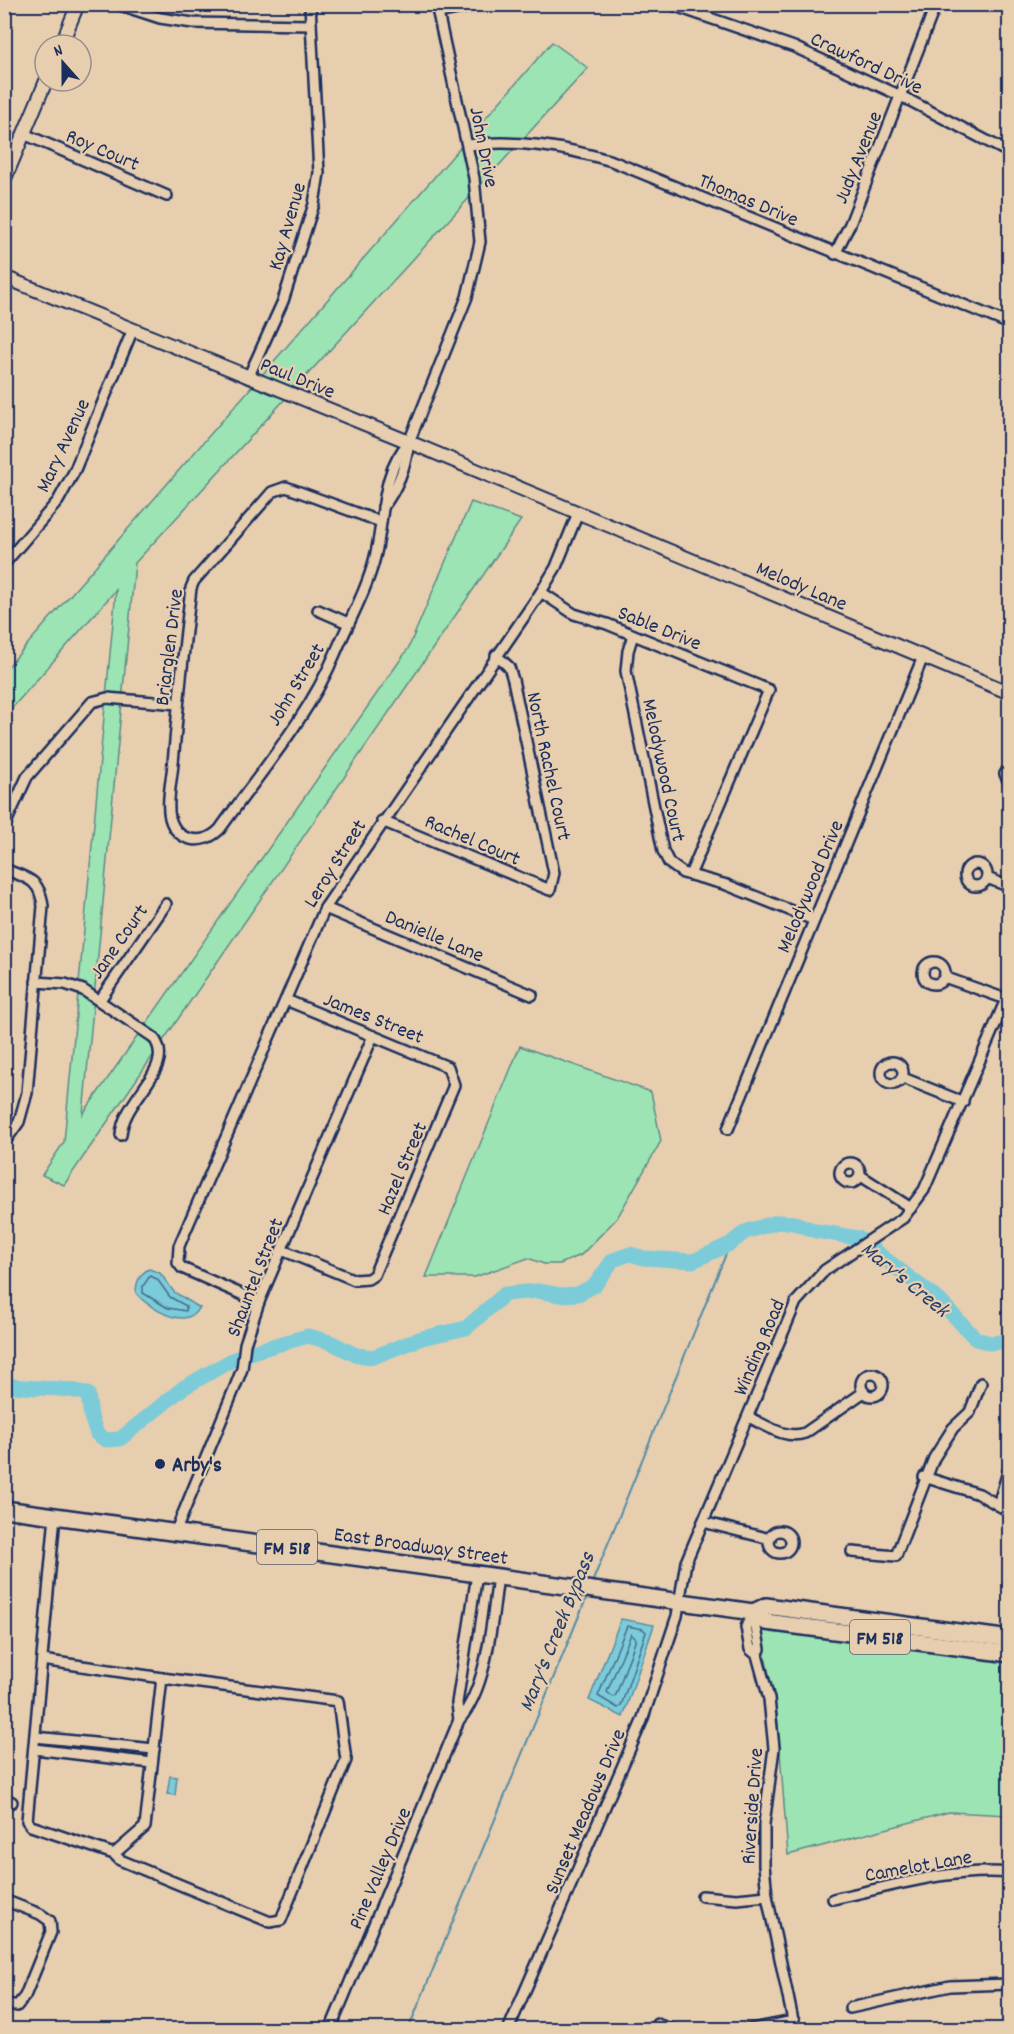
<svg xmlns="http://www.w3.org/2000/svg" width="1014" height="2034" viewBox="0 0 1014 2034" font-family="Dekko,sans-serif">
	<rect width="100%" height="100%" fill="#e7ceaf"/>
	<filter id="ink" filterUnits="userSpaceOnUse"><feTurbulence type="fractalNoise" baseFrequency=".0167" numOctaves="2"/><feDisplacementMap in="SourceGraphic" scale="12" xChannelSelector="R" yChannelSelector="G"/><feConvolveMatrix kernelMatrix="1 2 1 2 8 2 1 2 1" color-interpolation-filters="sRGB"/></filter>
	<g filter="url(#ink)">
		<g fill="#9ce4b3" stroke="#5c8a88" stroke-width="1.5">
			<polygon points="552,42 588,68 135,563 83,1114 408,649 471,502 521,520 64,1185 42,1175 64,1142 116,590 5,716 5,670"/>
			<polygon points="520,1046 651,1092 661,1141 617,1218 581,1255 560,1264 544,1264 528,1258 475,1277 426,1277"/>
			<polygon points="767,1627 1009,1663 1009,1815 949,1812 788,1855 777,1714 761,1636"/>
		</g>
		<g fill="#7ccbd8" stroke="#558da7" stroke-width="1.5">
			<path d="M149,1269L160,1273L174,1292L200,1308C197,1311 193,1316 188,1317C172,1322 146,1305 136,1293C136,1283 139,1274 149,1269Z"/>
			<polygon points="621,1619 654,1625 623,1717 589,1700"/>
			<polygon points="170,1776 177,1777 175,1795 167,1794"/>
		</g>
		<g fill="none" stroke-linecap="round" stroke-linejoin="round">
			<g stroke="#426d8f" stroke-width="1.5">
				<polygon points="150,1276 157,1279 170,1297 186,1306 186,1311 168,1308 143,1293 143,1286"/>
				<polygon points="627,1626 643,1629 646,1632 621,1706 618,1708 598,1696"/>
				<polygon points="631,1634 636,1639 616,1695 613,1697 607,1692"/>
			</g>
			<g stroke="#558da7" stroke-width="2">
				<polyline points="592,1583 730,1244"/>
				<polyline points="408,2030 588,1594"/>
			</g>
			<path stroke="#7ccbd8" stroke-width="15" d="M4,1384C32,1391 61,1385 88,1394L91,1417L97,1434L106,1440L120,1439L183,1388L232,1360L255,1351L308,1336L330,1342L356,1355L373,1357L422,1338L466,1328L505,1294L538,1291L560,1295L578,1294L595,1285L613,1260L630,1254L644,1258L693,1261L730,1244L745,1232L777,1222L795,1223L816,1231L858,1238L940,1301L976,1339L990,1343L1010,1341"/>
			<defs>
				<g id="minor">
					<polyline points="117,4 160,18 193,23 311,25"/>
					<polyline points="669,4 794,47 901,96 1010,153"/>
					<polyline points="438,13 483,4"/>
					<polyline points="24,134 167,196"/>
					<path d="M468,145C518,139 564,147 612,161L1010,324"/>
					<polyline points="835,254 850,224 936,4"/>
					<polyline points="248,378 283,301 314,204 319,173 310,4"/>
					<path d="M383,507C397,489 406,465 409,442L467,297L480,242L474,178L436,4"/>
					<path d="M381,522L286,487L272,492L194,581L191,588C184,646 178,704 173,763C172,779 166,802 170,818C177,843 204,846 220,829C259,774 309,716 335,654C348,623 367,590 375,557C385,518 380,474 409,442"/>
					<polyline points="4,564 58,501 74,472 133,329"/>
					<polyline points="541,592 574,614 607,624 769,690 690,875"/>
					<polyline points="318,610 348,623"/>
					<polyline points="633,635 628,651 626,671 663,851 669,863 683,873 727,885 814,920"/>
					<polyline points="1010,766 1005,774 1010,784"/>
					<polyline points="382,821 550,890 554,873 513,680 509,667 496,655"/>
					<polyline points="4,827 27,777 92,702 107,698 178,704"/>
					<circle cx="976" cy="875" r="11"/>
					<path d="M4,869C27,878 40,879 43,906L27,1093L19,1122L4,1143"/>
					<polyline points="987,878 1010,887"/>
					<polyline points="325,908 532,995"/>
					<circle cx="934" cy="973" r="11"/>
					<polyline points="944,977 1006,999"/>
					<path d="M36,982L65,984L83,990L153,1037C178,1068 123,1098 121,1135"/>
					<polyline points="100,1000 166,904"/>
					<circle cx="892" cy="1073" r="11"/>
					<polyline points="903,1078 963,1102"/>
					<polyline points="728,1129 923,657"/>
					<circle cx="850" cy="1173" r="10"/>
					<polyline points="861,1176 911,1208"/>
					<polyline points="282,1250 355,1280 368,1279 374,1275 454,1085 448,1067 286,1000"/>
					<polyline points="259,1302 182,1268 178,1263 179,1246 325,908 541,592 556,567 578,513"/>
					<circle cx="872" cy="1385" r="11"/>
					<path d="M748,1417C766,1425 785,1440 805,1433L864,1392"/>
					<polyline points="924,1477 979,1494 1010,1512"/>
					<polyline points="998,1505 1010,1465"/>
					<polyline points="55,1516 27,1821 31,1826 114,1854 145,1827 162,1678 338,1701 346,1760 281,1920 270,1922 120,1860 114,1854"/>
					<polyline points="703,1522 770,1539"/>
					<circle cx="780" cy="1542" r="11"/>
					<polyline points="175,1533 235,1387 242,1369 245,1344 259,1302 373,1036"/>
					<polyline points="852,1552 896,1556 934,1458 953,1428 970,1412 981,1383"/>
					<polyline points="753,1612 746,1627 750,1649 757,1655 769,1699 774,1748 764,1824 764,1865 767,1896 795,2030"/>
					<polyline points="753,1612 760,1649 757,1655"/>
					<polyline points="42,1660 162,1678"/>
					<polyline points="459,1720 457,1703 477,1574"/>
					<polyline points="35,1737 154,1749"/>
					<polyline points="34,1749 152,1763"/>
					<polyline points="4,1798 12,1802"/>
					<polyline points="702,1896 737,1899 767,1896"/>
					<path d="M833,1899C890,1887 951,1867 1010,1873"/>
					<polyline points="4,1900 40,1914 50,1921 51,1932 25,1996 17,2006 4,2003"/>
					<polyline points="850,2008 950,1986 1010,1984"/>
					<polyline points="657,2024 673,2030"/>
					<path d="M330,2030L459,1720C488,1687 492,1619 498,1576"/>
					<polyline points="508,2030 642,1721 677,1616 686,1562 796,1302 825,1270 903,1218 924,1190 1010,990"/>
					<polyline points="747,2030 794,2021"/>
				</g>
				<g id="tertiary">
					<polyline points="61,45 78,4"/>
					<polyline points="4,181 46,81"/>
					<polyline points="4,277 409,442 1010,693"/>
				</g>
				<g id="primary">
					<polyline points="4,1509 732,1609 753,1612 766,1622 1010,1654"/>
					<polyline points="753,1612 766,1606 1010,1639"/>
				</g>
			</defs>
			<use href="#minor" stroke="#1b2f5e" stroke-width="14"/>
			<use href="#tertiary" stroke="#1b2f5e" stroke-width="16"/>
			<use href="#primary" stroke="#1b2f5e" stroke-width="20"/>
			<use href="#minor" stroke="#e7ceaf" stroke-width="9"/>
			<use href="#tertiary" stroke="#e7ceaf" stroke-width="12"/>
			<use href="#primary" stroke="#e7ceaf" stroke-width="15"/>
		</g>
	</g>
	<circle fill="#1b2f5e" stroke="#e7ceaf" stroke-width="2" cx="160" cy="1464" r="6"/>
	<g text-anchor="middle" stroke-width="4.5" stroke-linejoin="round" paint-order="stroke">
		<g fill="#e7ceaf" stroke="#585f76" stroke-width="1.5">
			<rect x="257" y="1530" width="60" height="34" rx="4.5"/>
			<rect x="850" y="1620" width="60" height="34" rx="4.5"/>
		</g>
		<g font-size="20" font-weight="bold" fill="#1b2f5e">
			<text x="287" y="1554">FM 518</text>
			<text x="880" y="1644">FM 518</text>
		</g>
		<g font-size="21" fill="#1b2f5e" stroke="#e7ceaf">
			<text transform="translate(867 62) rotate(25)" y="7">Crawford Drive</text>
			<text transform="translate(485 147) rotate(79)" y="7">John Drive</text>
			<text transform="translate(103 149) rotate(23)" y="7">Roy Court</text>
			<text transform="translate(857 157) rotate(-68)" y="7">Judy Avenue</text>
			<text transform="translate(749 199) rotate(23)" y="7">Thomas Drive</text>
			<text transform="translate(286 226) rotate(-74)" y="7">Kay Avenue</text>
			<text transform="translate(298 377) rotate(22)" y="7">Paul Drive</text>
			<text transform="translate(62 445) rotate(-65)" y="7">Mary Avenue</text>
			<text transform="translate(802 585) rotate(23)" y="7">Melody Lane</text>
			<text transform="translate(660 627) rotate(22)" y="7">Sable Drive</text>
			<text transform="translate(168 647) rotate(-83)" y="7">Briarglen Drive</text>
			<text transform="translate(295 684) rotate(-59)" y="7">John Street</text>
			<text transform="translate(550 766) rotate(78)" y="7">North Rachel Court</text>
			<text transform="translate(665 770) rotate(78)" y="7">Melodywood Court</text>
			<text transform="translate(473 839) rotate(23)" y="7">Rachel Court</text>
			<text transform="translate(334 863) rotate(-58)" y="7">Leroy Street</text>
			<text transform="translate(809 886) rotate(-67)" y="7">Melodywood Drive</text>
			<text transform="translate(435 935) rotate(23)" y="7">Danielle Lane</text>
			<text transform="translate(118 941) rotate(-55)" y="7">Jane Court</text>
			<text transform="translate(374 1017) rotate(22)" y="7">James Street</text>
			<text transform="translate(401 1168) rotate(-67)" y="7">Hazel Street</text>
			<text transform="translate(254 1277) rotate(-69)" y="7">Shauntel Street</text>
			<text transform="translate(758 1347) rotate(-67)" y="7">Winding Road</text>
			<text transform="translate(421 1545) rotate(8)" y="7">East Broadway Street</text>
			<text transform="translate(751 1806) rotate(-86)" y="7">Riverside Drive</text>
			<text transform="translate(584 1811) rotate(-67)" y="7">Sunset Meadows Drive</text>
			<text transform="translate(918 1865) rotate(-10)" y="7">Camelot Lane</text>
			<text transform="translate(379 1868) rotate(-67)" y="7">Pine Valley Drive</text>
		</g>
		<g font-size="21" font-weight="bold" fill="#1b2f5e" stroke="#e7ceaf" text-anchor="start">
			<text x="172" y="1471">Arby's</text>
		</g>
		<g font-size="22" font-style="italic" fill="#253f6a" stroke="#e7ceaf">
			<text transform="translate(906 1278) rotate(39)" y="8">Mary's Creek</text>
			<text transform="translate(555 1631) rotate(-68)" y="8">Mary's Creek Bypass</text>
		</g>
	</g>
	<rect width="1014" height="2034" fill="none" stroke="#e7ceaf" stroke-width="24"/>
	<rect x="12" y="12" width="990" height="2010" fill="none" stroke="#1b2f5e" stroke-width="2" filter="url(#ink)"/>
	<g transform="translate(63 63) rotate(339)"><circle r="28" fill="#e7ceaf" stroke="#958e8f" stroke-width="1.5"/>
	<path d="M0-4.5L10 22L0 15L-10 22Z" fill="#1b2f5e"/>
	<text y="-9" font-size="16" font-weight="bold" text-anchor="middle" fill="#1b2f5e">N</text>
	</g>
</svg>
